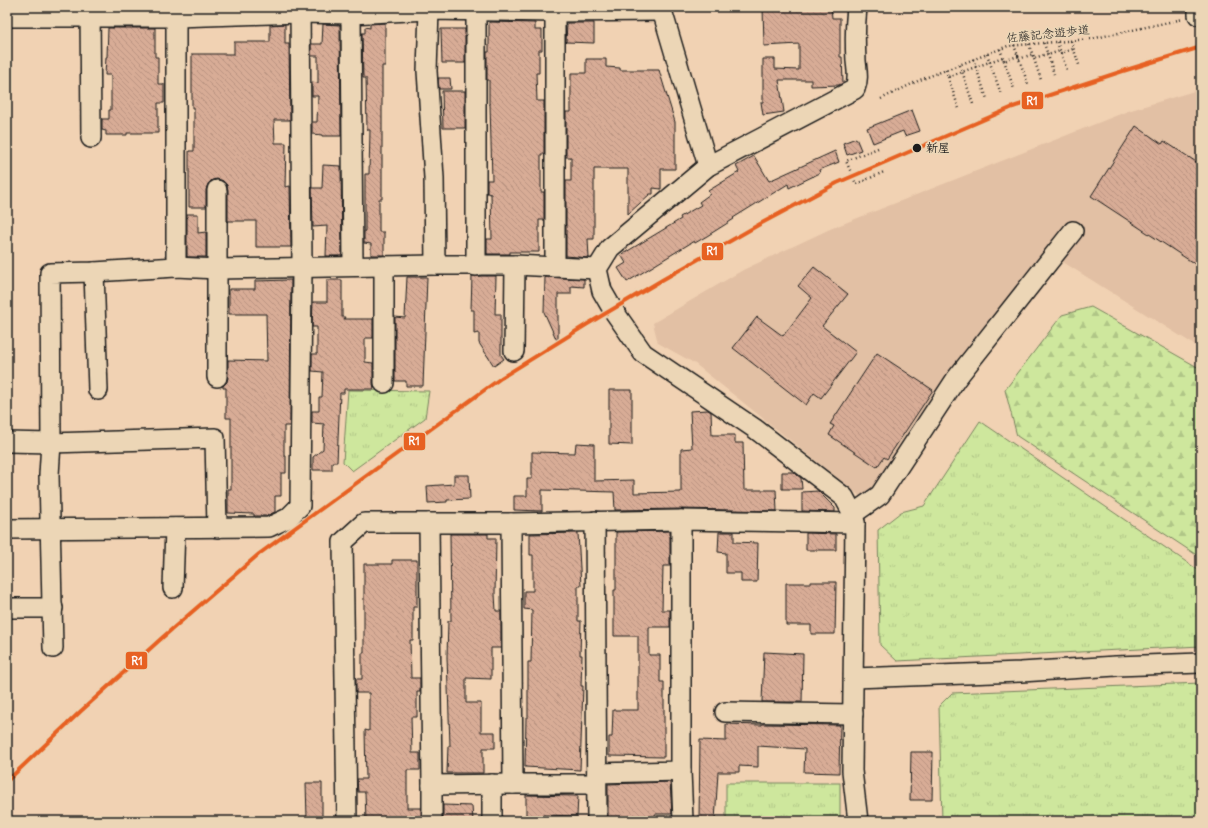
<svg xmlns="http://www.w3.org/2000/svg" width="1208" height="828" viewBox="0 0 1208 828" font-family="Delius,'Klee One',sans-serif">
	<defs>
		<pattern id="grass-tufts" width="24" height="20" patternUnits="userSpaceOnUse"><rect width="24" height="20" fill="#cee79d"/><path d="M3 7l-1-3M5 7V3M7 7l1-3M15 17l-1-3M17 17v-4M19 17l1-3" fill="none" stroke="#b0c687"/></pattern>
		<pattern id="forest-firs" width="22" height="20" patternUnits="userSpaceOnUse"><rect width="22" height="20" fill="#cee79d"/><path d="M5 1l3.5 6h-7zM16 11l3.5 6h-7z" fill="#b0c687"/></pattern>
		<pattern id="building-back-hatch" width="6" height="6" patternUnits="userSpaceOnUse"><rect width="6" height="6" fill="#d8ac96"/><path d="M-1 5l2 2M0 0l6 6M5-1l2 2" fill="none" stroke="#b99381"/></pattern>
	</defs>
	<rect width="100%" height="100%" fill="#f1d2b3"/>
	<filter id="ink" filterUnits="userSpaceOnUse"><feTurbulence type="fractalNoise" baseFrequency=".025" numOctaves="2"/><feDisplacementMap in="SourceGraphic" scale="8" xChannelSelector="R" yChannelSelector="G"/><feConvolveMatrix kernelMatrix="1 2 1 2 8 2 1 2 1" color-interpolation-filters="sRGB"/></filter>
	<g filter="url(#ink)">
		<polygon fill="#e2c0a4" points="1201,89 1201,349 1063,262 1046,249 946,383 881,489 861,497 694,363 658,343 653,323 743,270 830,229 1128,111"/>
		<g fill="url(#grass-tufts)" stroke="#75825c">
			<polygon points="348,390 429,391 425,418 352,471 343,462"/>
			<polygon points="980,421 1201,572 1201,646 897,661 880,645 878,530 901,512 924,506"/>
			<polygon points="1201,683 1201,821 942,821 939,706 952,693"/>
			<rect x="726" y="783" width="114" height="38"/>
		</g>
		<polygon fill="url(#forest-firs)" stroke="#75825c" points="1091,307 1201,369 1201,558 1017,436 1005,390 1062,315"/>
		<g fill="url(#building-back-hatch)" stroke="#1c1c1c">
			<polygon points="763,7 831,7 832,18 840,18 840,57 842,57 843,83 839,85 811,86 811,80 779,80 784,112 763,115 761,102 763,102 763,59 775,59 775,69 799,70 799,44 764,46"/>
			<polygon points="489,22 535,23 535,30 542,30 542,50 539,50 539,73 536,73 537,101 544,101 544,154 541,154 541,192 544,192 544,220 539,220 539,252 510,252 510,254 487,254 487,239 492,239 491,194 487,193 487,180 492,180 490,104 489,104 489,80 487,80 487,52 489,52"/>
			<polygon points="385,23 385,66 382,66 382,199 379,199 379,232 384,232 384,255 371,255 371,244 364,243 364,231 365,231 365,174 369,174 370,130 367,130 366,78 363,78 362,33 365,33 365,27 370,28 370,24"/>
			<polygon points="567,23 594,23 594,43 566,42"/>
			<polygon points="285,24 285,44 289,44 290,120 274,120 275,143 286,143 285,187 290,186 291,247 256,247 256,221 228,221 228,190 227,185 223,181 217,179 212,180 208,184 206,190 206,207 189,207 189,151 194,151 194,108 192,108 192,54 234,54 234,42 270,42 270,25"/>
			<polygon points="323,24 340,25 341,136 322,136 322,135 312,134 312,122 317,122 318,96 312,96 312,82 318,83 318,56 311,56 311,44 322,44"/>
			<polygon points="108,28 155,28 155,57 158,57 158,84 164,84 164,103 158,103 158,133 127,133 127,135 106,135 106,131 102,130 102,119 109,119 109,110 111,110 111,75 105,75 106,57 107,57"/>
			<polygon points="441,29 465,29 465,63 442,63"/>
			<polygon points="586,59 606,59 606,67 620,68 620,70 659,70 675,122 675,169 661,169 661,189 653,188 653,194 650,194 628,214 628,169 594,169 594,239 588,239 589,258 566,256 566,181 571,181 571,157 566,157 566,112 571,112 571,73 586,73"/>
			<polygon points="438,78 450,78 451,89 439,89"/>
			<polygon points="442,91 465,91 465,128 443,128"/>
			<polygon points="912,110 920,131 905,136 903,131 873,143 867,128"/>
			<polygon points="1136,126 1162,144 1164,141 1201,165 1201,268 1091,196"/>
			<polygon points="856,138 861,150 847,155 843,143"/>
			<polygon points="835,151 839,162 819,170 820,173 789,188 788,184 733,218 734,219 707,236 695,243 694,241 627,282 618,268 626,263 621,255 681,219 680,217 701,205 699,202 710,194 708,191 739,172 736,166 754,156 769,181"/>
			<polygon points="323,165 341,166 342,256 326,256 327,226 313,227 312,188 322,188"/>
			<polygon points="187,214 198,214 198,233 206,232 206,257 187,257"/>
			<polygon points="814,267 848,294 822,326 856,352 821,398 814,393 806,405 733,348 757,317 783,336 812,298 798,286"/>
			<polygon points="472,276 496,276 495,314 501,314 501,355 504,359 494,366 479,343 479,333 474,334 474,310 471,310"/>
			<polygon points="407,277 427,277 423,386 406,386 406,381 395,381 395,317 405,318"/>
			<polygon points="545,277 584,279 584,287 571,286 571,294 558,294 558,343 544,312"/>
			<polygon points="291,280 290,426 284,426 284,456 286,456 286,473 281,473 281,496 275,496 275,512 266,516 254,516 254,514 228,513 228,489 231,489 231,418 226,418 226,388 223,388 223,386 227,382 228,377 228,360 267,361 266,314 229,314 229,289 255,289 255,281"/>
			<polygon points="327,280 342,280 342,317 345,317 344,319 373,319 373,338 365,338 365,362 373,363 373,383 374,389 344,389 344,393 340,393 337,462 332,462 332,470 313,470 313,457 323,449 324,424 312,423 312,411 319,411 319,397 322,397 323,372 312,371 312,354 317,354 317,327 312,327 313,302 327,302"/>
			<polygon points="877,353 933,390 887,459 884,457 877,467 829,435 834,426 830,424"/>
			<polygon points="609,390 632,390 632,445 609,444"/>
			<polygon points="708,410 711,412 712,435 735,435 735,443 743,443 744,490 776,490 777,511 681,509 615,510 614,492 542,490 542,511 514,510 514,496 527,496 527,479 532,479 532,452 575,453 576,443 594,444 594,481 634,480 634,493 681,492 681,449 692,448 690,411"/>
			<polygon points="782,472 793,472 801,478 802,489 782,489"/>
			<polygon points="454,475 469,475 470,499 447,500 447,502 428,503 427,486 454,484"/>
			<polygon points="818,491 835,508 835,512 802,511 802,492"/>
			<polygon points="670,531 670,566 663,566 662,610 670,610 670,627 649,627 649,655 660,655 660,682 664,682 664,757 609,756 609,737 612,737 613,710 638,710 638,636 614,636 614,590 616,590 616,532"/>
			<polygon points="719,532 734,532 734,542 758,543 757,582 741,582 741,573 726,573 726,553 718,552"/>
			<polygon points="578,533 581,586 578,586 578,621 581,621 580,655 582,655 581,686 583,686 580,770 525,767 526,718 528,718 528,662 531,662 532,610 524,609 524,591 533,591 533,555 530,555 530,534"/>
			<polygon points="806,533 836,534 836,550 806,550"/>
			<polygon points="450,534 488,534 488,538 496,538 495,594 496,611 501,611 501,648 491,648 491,679 466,678 466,703 481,703 481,732 495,732 495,748 483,748 483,773 447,773 448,746 450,746 447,657 448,621 451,621"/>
			<polygon points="392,560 417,560 417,607 413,607 413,640 410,640 411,678 420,678 420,692 417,692 417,717 411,717 412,753 420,753 420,770 407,770 407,808 421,808 421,821 366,821 365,792 358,792 357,779 366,779 365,730 369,731 369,693 356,693 356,679 362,679 362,653 364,653 364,564 392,564"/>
			<polygon points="811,582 836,582 835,634 811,634 811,625 786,625 786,583 811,583"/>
			<polygon points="764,652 803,654 802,702 762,702"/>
			<polygon points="726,724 762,725 762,724 840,725 839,773 804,772 805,749 758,746 758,767 739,766 739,772 718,772 715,821 699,821 700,740 726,741"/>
			<polygon points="911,752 933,752 932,800 910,800"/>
			<polygon points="670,782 672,814 655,814 656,821 608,821 608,784"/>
			<polygon points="306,783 322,783 322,818 307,818"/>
			<polygon points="526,795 578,796 577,816 543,815 543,821 526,821"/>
			<polygon points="443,805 472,806 473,821 443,821"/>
		</g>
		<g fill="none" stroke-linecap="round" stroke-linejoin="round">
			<defs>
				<g id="minor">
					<polyline points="90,7 91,138"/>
					<polyline points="661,7 708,166"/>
					<path d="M857,7C855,25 855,43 856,61C857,71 859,79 855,89L708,166L610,248L597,269L602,291L613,310L643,353L754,428L844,497L853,514L855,523L852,771L858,821"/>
					<polyline points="429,10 427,71 434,178 435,265"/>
					<polyline points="555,12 555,267"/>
					<polyline points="351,14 353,266"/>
					<polyline points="1198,15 1198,7"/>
					<polyline points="7,17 176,17 300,13 351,14 429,10 555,12 662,11"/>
					<polyline points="217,190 217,377"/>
					<polyline points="384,266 384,383"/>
					<polyline points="476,266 476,11"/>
					<polyline points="176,267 176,17"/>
					<polyline points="94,272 98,390"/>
					<polyline points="514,351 515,265"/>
					<polyline points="7,442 51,443 215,438 217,528"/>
					<polyline points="853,514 880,495 956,379 1073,231"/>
					<polyline points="595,521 597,821"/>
					<polyline points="429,523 432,785 513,784 596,784"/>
					<polyline points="511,523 513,784"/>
					<polyline points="7,529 269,527 288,518 300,506 302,266 300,7"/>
					<polyline points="173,588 175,528"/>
					<polyline points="7,608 53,608"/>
					<polyline points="53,648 49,475 51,443 50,273 94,272 176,267 217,269 435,265 515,265 597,269"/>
					<polyline points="854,678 1021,672 1116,666 1201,663"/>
					<polyline points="725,712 853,714"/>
					<polyline points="681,771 683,821"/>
					<polyline points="597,773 681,771 681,520"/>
					<polyline points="432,785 432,821"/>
					<polyline points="347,821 343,542 364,523 511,523 681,520 855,523"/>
					<polyline points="492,821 492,784"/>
				</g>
			</defs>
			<use href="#minor" stroke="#1c1c1c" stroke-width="22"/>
			<g stroke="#1c1c1c" stroke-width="2.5" stroke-dasharray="1 3" stroke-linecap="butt">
				<polyline points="1071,41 1079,65"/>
				<polyline points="1057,42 1067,70"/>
				<polyline points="1044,43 1054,74"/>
				<polyline points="1029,44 1041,80"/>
				<polyline points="1014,45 1028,84"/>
				<polyline points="1000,49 1014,89"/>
				<polyline points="987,54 1001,94"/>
				<polyline points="973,59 987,99"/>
				<polyline points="960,65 973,104"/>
				<polyline points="946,70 948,77 1003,57 1004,61 1018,56 1019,59 1033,54 1034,58 1047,54 1048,55 1060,51 1061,53 1073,49"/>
				<polyline points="948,77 959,109"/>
				<polyline points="881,99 920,80 1008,46 1091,39 1183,19"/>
				<polyline points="878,148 846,161 856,184 884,172"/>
			</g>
			<use href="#minor" stroke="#ecd6b6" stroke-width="19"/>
			<defs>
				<polyline id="rail-1" points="7,781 81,711 163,637 259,554 501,378 586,325 662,280 760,224 837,183 1013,107 1123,71 1201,47"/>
			</defs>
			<use href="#rail-1" stroke="#ecd6b6" stroke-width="7"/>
			<use href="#rail-1" stroke="#e76122" stroke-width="4"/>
		</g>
	</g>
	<circle fill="#1c1c1c" stroke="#ecd6b6" stroke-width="1.5" cx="917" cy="148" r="5"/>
	<g text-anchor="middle" stroke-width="3.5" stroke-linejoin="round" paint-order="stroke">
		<g font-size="12" fill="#1c1c1c" stroke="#ecd6b6">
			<text transform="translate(1048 34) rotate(-6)" y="4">佐藤記念遊歩道</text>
		</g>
		<g font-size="12" font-weight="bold" fill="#1c1c1c" stroke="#ecd6b6" text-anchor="start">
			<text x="926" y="152">新屋</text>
		</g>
	</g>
	<g stroke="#ecd6b6" stroke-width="1.5">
		<rect x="1021" y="91" width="23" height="19" rx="4" fill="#e76122"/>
		<rect x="701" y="242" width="23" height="19" rx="4" fill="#e76122"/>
		<rect x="403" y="432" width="23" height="19" rx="4" fill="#e76122"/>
		<rect x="125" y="651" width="23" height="19" rx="4" fill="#e76122"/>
	</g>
	<g font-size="11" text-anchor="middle" font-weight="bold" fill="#fff">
		<text x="1032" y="105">R1</text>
		<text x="712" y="255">R1</text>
		<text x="414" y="445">R1</text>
		<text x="137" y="665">R1</text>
	</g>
	<rect width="1208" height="828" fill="none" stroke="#ecd6b6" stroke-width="24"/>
	<rect x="12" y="12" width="1184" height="804" fill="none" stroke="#1c1c1c" stroke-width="1.5" filter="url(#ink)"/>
</svg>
